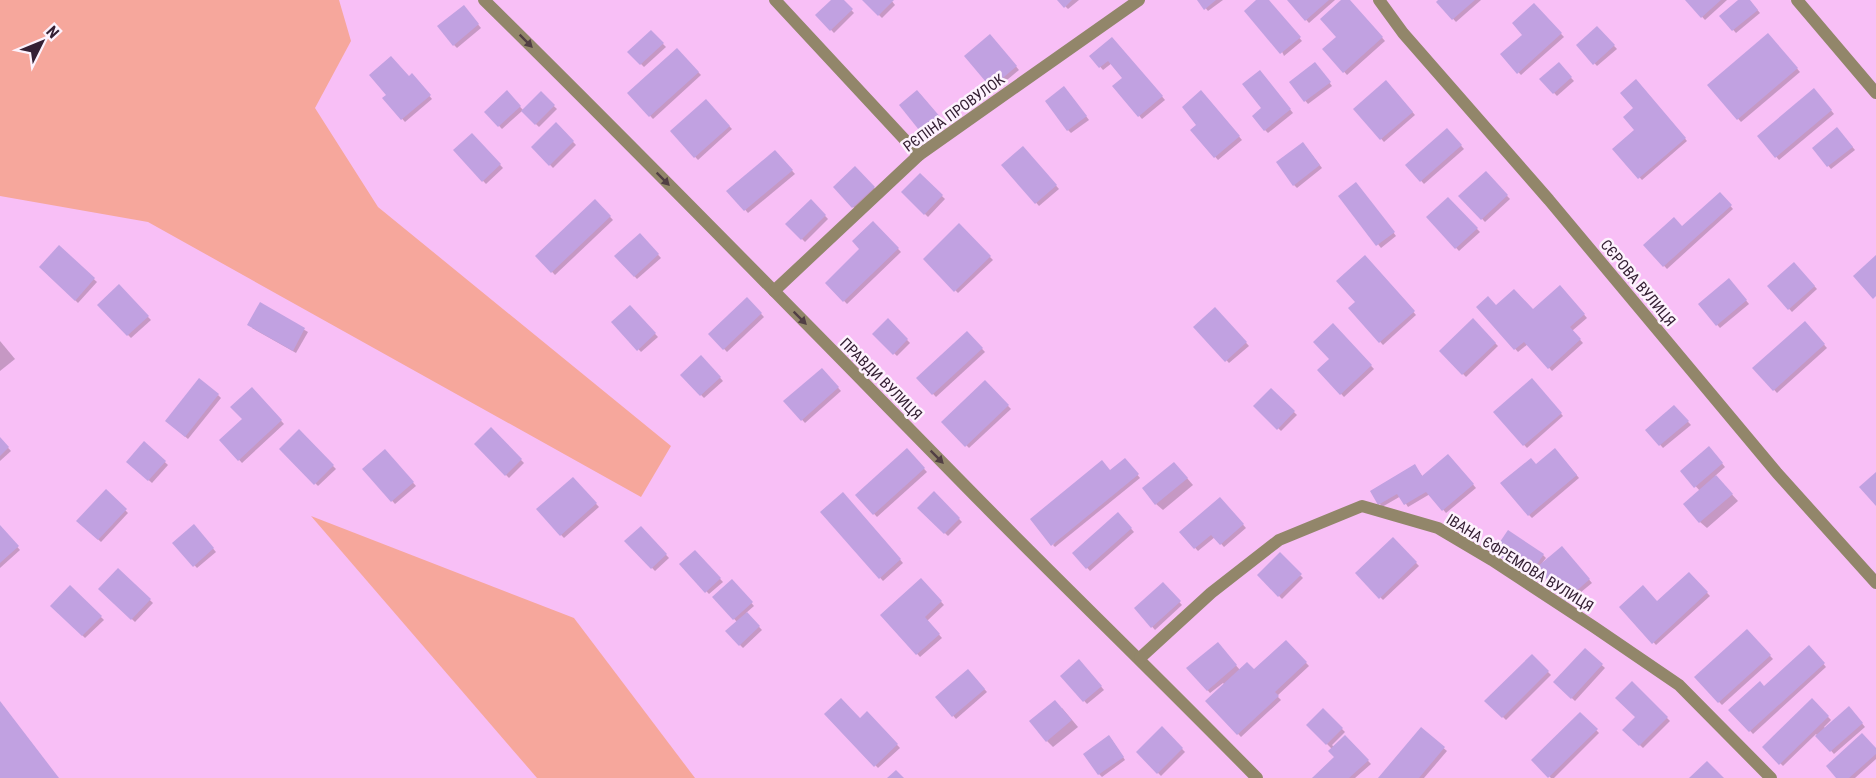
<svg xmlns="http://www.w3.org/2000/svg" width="1876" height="778" viewBox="0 0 1876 778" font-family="'Roboto Condensed',sans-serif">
	<rect width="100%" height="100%" fill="#f8bff6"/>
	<g fill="#f6a79c">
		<polygon points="0,0 339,0 351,41 315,108 378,207 671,446 641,497 148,222 0,196"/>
		<polygon points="311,516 574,618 695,778 537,778"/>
	</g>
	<g fill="#0003">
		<polygon points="833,0 842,0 854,13 834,33 817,15"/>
		<polygon points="864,0 891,0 895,5 882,18"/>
		<polygon points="1059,0 1079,0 1068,9"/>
		<polygon points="1199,0 1223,0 1208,11"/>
		<polygon points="1259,0 1268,0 1302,41 1284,56"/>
		<polygon points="1289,0 1335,0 1309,23"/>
		<polygon points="1344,0 1348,0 1385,41 1347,75 1324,49 1338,37"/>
		<polygon points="1441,0 1481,0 1456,22 1438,2"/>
		<polygon points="1687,0 1727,0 1705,20"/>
		<polygon points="1740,0 1749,0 1760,13 1736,33 1721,16"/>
		<polygon points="1534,5 1564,37 1521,75 1502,55 1524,35"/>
		<polygon points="466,10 481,28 457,48 454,45"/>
		<polygon points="1597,28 1617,49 1597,66 1578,45"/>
		<polygon points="651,32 666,47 644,67 629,52"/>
		<polygon points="1768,35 1800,72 1741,122 1709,86"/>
		<polygon points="993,39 1019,70 995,90 992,87"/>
		<polygon points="1115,42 1165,100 1142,119 1115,87 1124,78 1112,63 1103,70 1091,56"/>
		<polygon points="677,50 701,75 653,119 629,93"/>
		<polygon points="1558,64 1574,81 1557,96 1541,79"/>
		<polygon points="1318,67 1332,86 1308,104 1291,83"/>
		<polygon points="412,75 432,99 405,122 384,98"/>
		<polygon points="1262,75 1293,113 1268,133 1265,130"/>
		<polygon points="1386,82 1415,115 1384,142 1355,109"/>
		<polygon points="1639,84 1687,141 1642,180 1614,149 1636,130 1635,108"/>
		<polygon points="1067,91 1089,120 1071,133 1068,130"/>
		<polygon points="507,93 524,111 541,94 557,109 539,127 522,111 502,129 486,112"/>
		<polygon points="1817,93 1834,114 1779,160 1759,136"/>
		<polygon points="920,94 944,123 927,137 901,106"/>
		<polygon points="1204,95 1242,140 1218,160 1192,130 1198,125"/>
		<polygon points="706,101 732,129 698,160 672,131"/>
		<polygon points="556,124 576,145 553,168 533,147"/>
		<polygon points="1447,130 1464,149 1424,184 1407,165"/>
		<polygon points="1840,132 1855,150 1831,169 1814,148"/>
		<polygon points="472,135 503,168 486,184 455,151"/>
		<polygon points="1306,147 1322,168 1297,188 1294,185"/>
		<polygon points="1023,148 1059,189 1039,206 1003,165"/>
		<polygon points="778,155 795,174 748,213 729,191"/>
		<polygon points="855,168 877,191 856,210 835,187"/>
		<polygon points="1485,173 1510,199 1485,222 1461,196"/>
		<polygon points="920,175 945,199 928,217 903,192"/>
		<polygon points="1359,187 1396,236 1381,248 1341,196"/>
		<polygon points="1720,194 1733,209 1667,269 1645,245 1682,228"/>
		<polygon points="1448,199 1480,232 1459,251 1428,217"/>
		<polygon points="595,201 613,220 555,275 537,256"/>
		<polygon points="811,201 828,219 805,242 787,224"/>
		<polygon points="873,223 901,252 847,304 827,283 861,249"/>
		<polygon points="959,226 993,260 958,293 925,259"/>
		<polygon points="640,235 661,258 637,279 616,256"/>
		<polygon points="59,247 97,282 78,303 41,267"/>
		<polygon points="1365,257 1416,315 1383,345 1350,308 1357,302"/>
		<polygon points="1794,264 1817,289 1792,312 1769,287"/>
		<polygon points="1729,280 1749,304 1720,328 1700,305"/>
		<polygon points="119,287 151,320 131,338 99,305"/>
		<polygon points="1560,287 1587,318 1572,331 1583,343 1552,371 1528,344 1518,352 1478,307 1533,311"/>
		<polygon points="747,299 764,317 727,352 710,334"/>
		<polygon points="260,304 308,332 296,353 252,328"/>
		<polygon points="630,307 658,337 641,352 614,322"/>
		<polygon points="1215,309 1249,346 1229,363 1196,327"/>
		<polygon points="888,320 910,343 897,356 874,334"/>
		<polygon points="1473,321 1498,346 1466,377 1441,351"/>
		<polygon points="1805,323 1827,348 1777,393 1754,368"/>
		<polygon points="1333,325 1374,369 1344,397 1319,370 1331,359"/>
		<polygon points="967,333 985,352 936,397 918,378"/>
		<polygon points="0,341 15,359 0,371"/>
		<polygon points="701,357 723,381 704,398 682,375"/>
		<polygon points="822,370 841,391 805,423 786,402"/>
		<polygon points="1532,380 1563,416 1527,448 1495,412"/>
		<polygon points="985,382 1011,409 969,448 944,422"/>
		<polygon points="252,389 284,424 242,463 221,440 244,419"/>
		<polygon points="1271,390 1297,415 1281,431 1256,406"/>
		<polygon points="218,395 221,398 188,439 170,424"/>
		<polygon points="1674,407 1691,425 1663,448 1647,430"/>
		<polygon points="491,429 524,463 509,478 476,444"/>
		<polygon points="299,431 336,469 318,486 281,449"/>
		<polygon points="0,439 11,451 0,461"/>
		<polygon points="144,443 168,465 152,483 128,462"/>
		<polygon points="1709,448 1725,467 1715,476 1738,501 1707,528 1700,522 1700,491 1682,471"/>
		<polygon points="907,450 927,472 877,517 857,495"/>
		<polygon points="385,451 416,486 395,504 364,469"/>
		<polygon points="1558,453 1579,478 1532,518 1529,515 1537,466"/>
		<polygon points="1451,459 1476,488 1446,513 1430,494 1408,507 1401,496 1382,507 1372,492 1415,466 1423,477"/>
		<polygon points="1125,460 1140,478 1055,547 1053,545 1110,472"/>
		<polygon points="1180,470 1193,485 1163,510 1156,504"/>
		<polygon points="573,479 599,507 564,538 538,510"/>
		<polygon points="106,491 128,513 101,542 78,521"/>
		<polygon points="934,493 962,522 948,536 919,508"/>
		<polygon points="843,494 903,563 883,581 822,512"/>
		<polygon points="1220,499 1246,528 1224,547 1215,537 1198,551 1181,532"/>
		<polygon points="1118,514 1134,532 1090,571 1074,553"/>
		<polygon points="194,526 216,552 197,568 174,543"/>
		<polygon points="0,527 20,550 0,568"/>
		<polygon points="641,528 669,558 655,571 627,541"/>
		<polygon points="1393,539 1419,566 1383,600 1357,573"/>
		<polygon points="1565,551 1592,583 1569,602 1539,568 1533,578 1498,555 1543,555 1546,558 1542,563"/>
		<polygon points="695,552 723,582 709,594 681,564"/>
		<polygon points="1280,555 1303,578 1282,599 1259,575"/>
		<polygon points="118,570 153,603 135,622 100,589"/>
		<polygon points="1689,574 1710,596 1656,645 1621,607 1657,602"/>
		<polygon points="921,580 944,605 927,621 942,638 920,657 882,615"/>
		<polygon points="732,581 754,606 746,613 762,630 743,648 727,632 737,622 714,597"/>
		<polygon points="1163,584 1182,605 1155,630 1136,608"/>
		<polygon points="70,587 104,620 85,638 52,606"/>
		<polygon points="1747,631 1773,659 1722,705 1696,677"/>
		<polygon points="1286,642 1309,666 1277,696 1281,700 1241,737 1207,701 1225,685 1223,683 1210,693 1189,668 1217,644 1240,670 1254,671"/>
		<polygon points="1809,647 1826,667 1753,734 1731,710 1764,688"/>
		<polygon points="1585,650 1605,668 1575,701 1555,682"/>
		<polygon points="1532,656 1551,675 1506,720 1487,701"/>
		<polygon points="1079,661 1104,690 1087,704 1062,676"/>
		<polygon points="971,674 987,692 956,719 937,697"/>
		<polygon points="1632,683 1670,721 1643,748 1624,730 1637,717"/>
		<polygon points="1812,700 1831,720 1824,727 1826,729 1849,708 1865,727 1834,754 1816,734 1783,766 1764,747"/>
		<polygon points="1062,708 1078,727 1053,747 1047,741"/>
		<polygon points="1323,710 1345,732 1332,745 1334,747 1345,737 1371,764 1355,778 1316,778 1337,758 1332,749 1308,725"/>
		<polygon points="867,713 900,748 878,768 826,714 860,720"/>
		<polygon points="1580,714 1599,733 1554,778 1551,778 1533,760"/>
		<polygon points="1162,728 1185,752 1161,776 1138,752"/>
		<polygon points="1421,729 1447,751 1424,778 1380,778"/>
		<polygon points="1112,740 1125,760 1102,777 1099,774"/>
		<polygon points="1876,750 1876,759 1855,778 1838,778"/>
	</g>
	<g fill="#c1a1e1">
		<polygon points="831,0 844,0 853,9 830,31 815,15"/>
		<polygon points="862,0 894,0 878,16"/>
		<polygon points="1057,0 1072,0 1064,8"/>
		<polygon points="1197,0 1216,0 1204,10"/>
		<polygon points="1256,0 1269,0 1301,37 1280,54 1244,11"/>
		<polygon points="1287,0 1329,0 1305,21"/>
		<polygon points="1341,0 1350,0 1383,37 1343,73 1322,49 1336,37 1320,19"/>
		<polygon points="1438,0 1475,0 1452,20 1436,2"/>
		<polygon points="1685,0 1721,0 1701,18"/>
		<polygon points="1738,0 1750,0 1758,10 1732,31 1719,16"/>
		<polygon points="1534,3 1562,33 1517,74 1500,54 1522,35 1512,23"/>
		<polygon points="464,5 479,24 453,46 437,26"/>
		<polygon points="1597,26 1615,45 1593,65 1576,45"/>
		<polygon points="651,30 664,43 640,65 627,52"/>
		<polygon points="1768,33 1798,68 1737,120 1707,85"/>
		<polygon points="990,34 1017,66 991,88 964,56"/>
		<polygon points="1112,37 1163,96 1138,117 1112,86 1122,78 1108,61 1099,68 1089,56"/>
		<polygon points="677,48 699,72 649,117 627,93"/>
		<polygon points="391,56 409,76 412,73 431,95 401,120 382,98 386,95 369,75"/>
		<polygon points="1315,62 1331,82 1304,102 1289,82"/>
		<polygon points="1559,62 1572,77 1553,94 1539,79"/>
		<polygon points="1260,70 1291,109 1264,131 1252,116 1261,108 1242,84"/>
		<polygon points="1636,79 1686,138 1638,179 1612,149 1634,130 1623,117 1633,108 1620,93"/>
		<polygon points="1386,80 1413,112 1380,140 1353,109"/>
		<polygon points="1064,86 1087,116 1067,131 1045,101"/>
		<polygon points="1814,88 1832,110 1775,158 1757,136"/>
		<polygon points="507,90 521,106 498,127 484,112"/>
		<polygon points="917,90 942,119 923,135 899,105"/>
		<polygon points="1201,90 1240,136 1214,158 1190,130 1196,125 1182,107"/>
		<polygon points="541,91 555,105 535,125 521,111"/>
		<polygon points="706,99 730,126 694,158 670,131"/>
		<polygon points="556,122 574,141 549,166 531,147"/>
		<polygon points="1837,127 1853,147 1827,167 1812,148"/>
		<polygon points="1447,128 1462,145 1420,182 1405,165"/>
		<polygon points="472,133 501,164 482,182 453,150"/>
		<polygon points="1303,142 1320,165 1293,186 1276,162"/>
		<polygon points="1023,146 1057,185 1035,204 1001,165"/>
		<polygon points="775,150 793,170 744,211 726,191"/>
		<polygon points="855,166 875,187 852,208 833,187"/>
		<polygon points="1486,171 1508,195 1481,220 1458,196"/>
		<polygon points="920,173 943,195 924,215 901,192"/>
		<polygon points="1356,182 1395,232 1376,246 1338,196"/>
		<polygon points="1720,192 1732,205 1663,267 1643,245 1674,217 1682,226"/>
		<polygon points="1448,197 1478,228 1455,249 1426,217"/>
		<polygon points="595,199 611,216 551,273 535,256"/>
		<polygon points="811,199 826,215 801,240 785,224"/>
		<polygon points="873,221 899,248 843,302 825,283 859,249 852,241"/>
		<polygon points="959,223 991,256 954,292 923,259"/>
		<polygon points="640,233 659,254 634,277 614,256"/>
		<polygon points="59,245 95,278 75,301 39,267"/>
		<polygon points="1365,255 1415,311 1379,343 1348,308 1355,302 1336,281"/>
		<polygon points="1876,255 1876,296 1873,299 1853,276"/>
		<polygon points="1794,262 1815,286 1788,310 1767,286"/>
		<polygon points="1729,278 1747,300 1716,326 1698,304"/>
		<polygon points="119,284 149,316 127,336 97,305"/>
		<polygon points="1560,285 1585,314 1570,327 1581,339 1548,369 1524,342 1514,350 1476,307 1488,296 1496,305 1514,289 1533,309"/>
		<polygon points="747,297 762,313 723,350 708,334"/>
		<polygon points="260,302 305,328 293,351 247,325"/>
		<polygon points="630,305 656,333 637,351 611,322"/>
		<polygon points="1215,307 1247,342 1225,362 1193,327"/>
		<polygon points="888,318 908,339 893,355 872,334"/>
		<polygon points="1473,318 1496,343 1462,375 1439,351"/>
		<polygon points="1805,321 1825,344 1773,391 1752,368"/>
		<polygon points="1333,323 1372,365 1340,395 1317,370 1329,359 1313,342"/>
		<polygon points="967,331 983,348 932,395 916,378"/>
		<polygon points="701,355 721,377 700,396 680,375"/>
		<polygon points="822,368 839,387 801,421 783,401"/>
		<polygon points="199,378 219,394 185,437 165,421"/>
		<polygon points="1532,378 1562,413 1523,446 1493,412"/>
		<polygon points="985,380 1009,405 965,447 941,422"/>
		<polygon points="252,387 282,420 238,461 219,440 242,419 230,407"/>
		<polygon points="1271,388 1295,411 1277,430 1253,406"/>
		<polygon points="1674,405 1689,421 1659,446 1645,430"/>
		<polygon points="491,427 522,459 505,476 474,444"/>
		<polygon points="299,429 334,465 314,485 279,449"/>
		<polygon points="0,437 9,447 0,456"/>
		<polygon points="144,441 166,461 148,481 126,462"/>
		<polygon points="1709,446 1723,463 1694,488 1680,471"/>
		<polygon points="907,448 925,468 873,515 855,495"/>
		<polygon points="1555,448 1577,475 1528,516 1500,483 1531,458 1536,464"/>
		<polygon points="385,449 414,482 391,502 362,469"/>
		<polygon points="1448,454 1474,484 1442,511 1426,492 1404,505 1397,494 1378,505 1370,491 1415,464 1422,476"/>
		<polygon points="1125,458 1139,474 1051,546 1030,519 1102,460 1110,470"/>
		<polygon points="1174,462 1188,478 1155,505 1142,488"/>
		<polygon points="1876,472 1876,506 1859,487"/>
		<polygon points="1716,475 1733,494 1699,523 1683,504"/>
		<polygon points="573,477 597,503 560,536 536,509"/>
		<polygon points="106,489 127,509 98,540 76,521"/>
		<polygon points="934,491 960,518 944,534 917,508"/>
		<polygon points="843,492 901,559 879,579 820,512"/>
		<polygon points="1220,497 1244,524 1220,545 1211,535 1194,549 1179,532"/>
		<polygon points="1118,512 1132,528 1086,569 1072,553"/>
		<polygon points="194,524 214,548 193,567 172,543"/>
		<polygon points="0,525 19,546 0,563"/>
		<polygon points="641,526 667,554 651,569 624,541"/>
		<polygon points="1508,530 1544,554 1529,576 1493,552"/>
		<polygon points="1393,537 1417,562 1379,599 1355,573"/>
		<polygon points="1562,546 1590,579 1565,601 1537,567"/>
		<polygon points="695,550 721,578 705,593 679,564"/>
		<polygon points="1280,552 1302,574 1278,597 1257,575"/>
		<polygon points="118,568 151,599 131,620 98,589"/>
		<polygon points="1689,572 1708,592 1652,644 1619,607 1643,585 1657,601"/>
		<polygon points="921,578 942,601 925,617 940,634 916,655 880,615"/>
		<polygon points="732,579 753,602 733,620 712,597"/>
		<polygon points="1163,582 1181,601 1151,628 1134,608"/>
		<polygon points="70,585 102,616 82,636 50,606"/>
		<polygon points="747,612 760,626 739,646 725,631"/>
		<polygon points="1747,629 1771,655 1718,703 1694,677"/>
		<polygon points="1286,640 1307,662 1275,692 1279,696 1237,735 1205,701 1247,662 1254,669"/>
		<polygon points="1218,642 1237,665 1207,691 1186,668"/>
		<polygon points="1809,645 1825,663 1749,732 1728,710 1760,681 1764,686"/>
		<polygon points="1585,648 1603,664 1571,699 1553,682"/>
		<polygon points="1532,654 1549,671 1502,718 1484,701"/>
		<polygon points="1079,659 1102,686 1083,702 1060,676"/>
		<polygon points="968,669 985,689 952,717 935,697"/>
		<polygon points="1632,681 1668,717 1639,746 1622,730 1635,717 1615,698"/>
		<polygon points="841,698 860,718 867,711 898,744 874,767 824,714"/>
		<polygon points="1812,698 1829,716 1779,765 1762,747"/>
		<polygon points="1055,700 1072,720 1046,742 1029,721"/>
		<polygon points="0,701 59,778 0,778"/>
		<polygon points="1849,706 1863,723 1830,752 1815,736"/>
		<polygon points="1323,708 1343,728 1326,745 1306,725"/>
		<polygon points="1580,712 1598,729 1548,778 1531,760"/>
		<polygon points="1162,726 1183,748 1157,774 1136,752"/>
		<polygon points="1421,727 1445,747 1419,778 1378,778"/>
		<polygon points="1862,733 1876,748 1876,754 1849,778 1836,778 1826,766"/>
		<polygon points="1109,735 1124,757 1098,775 1083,754"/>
		<polygon points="1345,735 1369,760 1349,778 1312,778 1334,757 1328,751"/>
		<polygon points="1707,761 1724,778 1689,778"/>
		<polygon points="896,770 904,778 887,778"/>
	</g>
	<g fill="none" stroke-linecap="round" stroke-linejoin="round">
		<g stroke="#92866a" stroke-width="12">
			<path d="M484,0C654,167 821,339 988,509C1077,599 1168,687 1257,778"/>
			<polyline points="775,0 919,155"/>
			<polyline points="1379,0 1403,33 1549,200 1777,473 1876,583"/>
			<polyline points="1797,0 1876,93"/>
			<polyline points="774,291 919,155 1139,0"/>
			<polyline points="1140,658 1211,593 1279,540 1362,506 1438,528 1492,560 1594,627 1679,685 1771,778"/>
		</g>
	</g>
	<defs><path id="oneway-solid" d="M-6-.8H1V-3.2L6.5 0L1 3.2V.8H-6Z" transform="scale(1.5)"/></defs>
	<g fill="#513f44">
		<use href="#oneway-solid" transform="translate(526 41) rotate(45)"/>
		<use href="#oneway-solid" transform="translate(663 179) rotate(45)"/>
		<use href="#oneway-solid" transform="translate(800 318) rotate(45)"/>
		<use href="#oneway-solid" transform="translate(937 457) rotate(45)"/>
	</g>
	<g text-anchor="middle" stroke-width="5" stroke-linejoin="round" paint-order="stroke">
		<g font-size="15" fill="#352034" stroke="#fdf2fd">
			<text transform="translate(954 113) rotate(-36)" y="5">РЄПІНА ПРОВУЛОК</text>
			<text transform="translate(1638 283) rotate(50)" y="5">СЄРОВА ВУЛИЦЯ</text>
			<text transform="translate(881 379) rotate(45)" y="5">ПРАВДИ ВУЛИЦЯ</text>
			<text transform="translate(1520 563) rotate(32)" y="5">ІВАНА ЄФРЕМОВА ВУЛИЦЯ</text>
		</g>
	</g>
	<g transform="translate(42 42) rotate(47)" stroke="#fdf2fd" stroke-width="4.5" paint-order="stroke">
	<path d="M0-4.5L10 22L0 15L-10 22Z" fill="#352034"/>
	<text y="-9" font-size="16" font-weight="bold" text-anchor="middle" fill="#352034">N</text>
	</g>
</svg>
